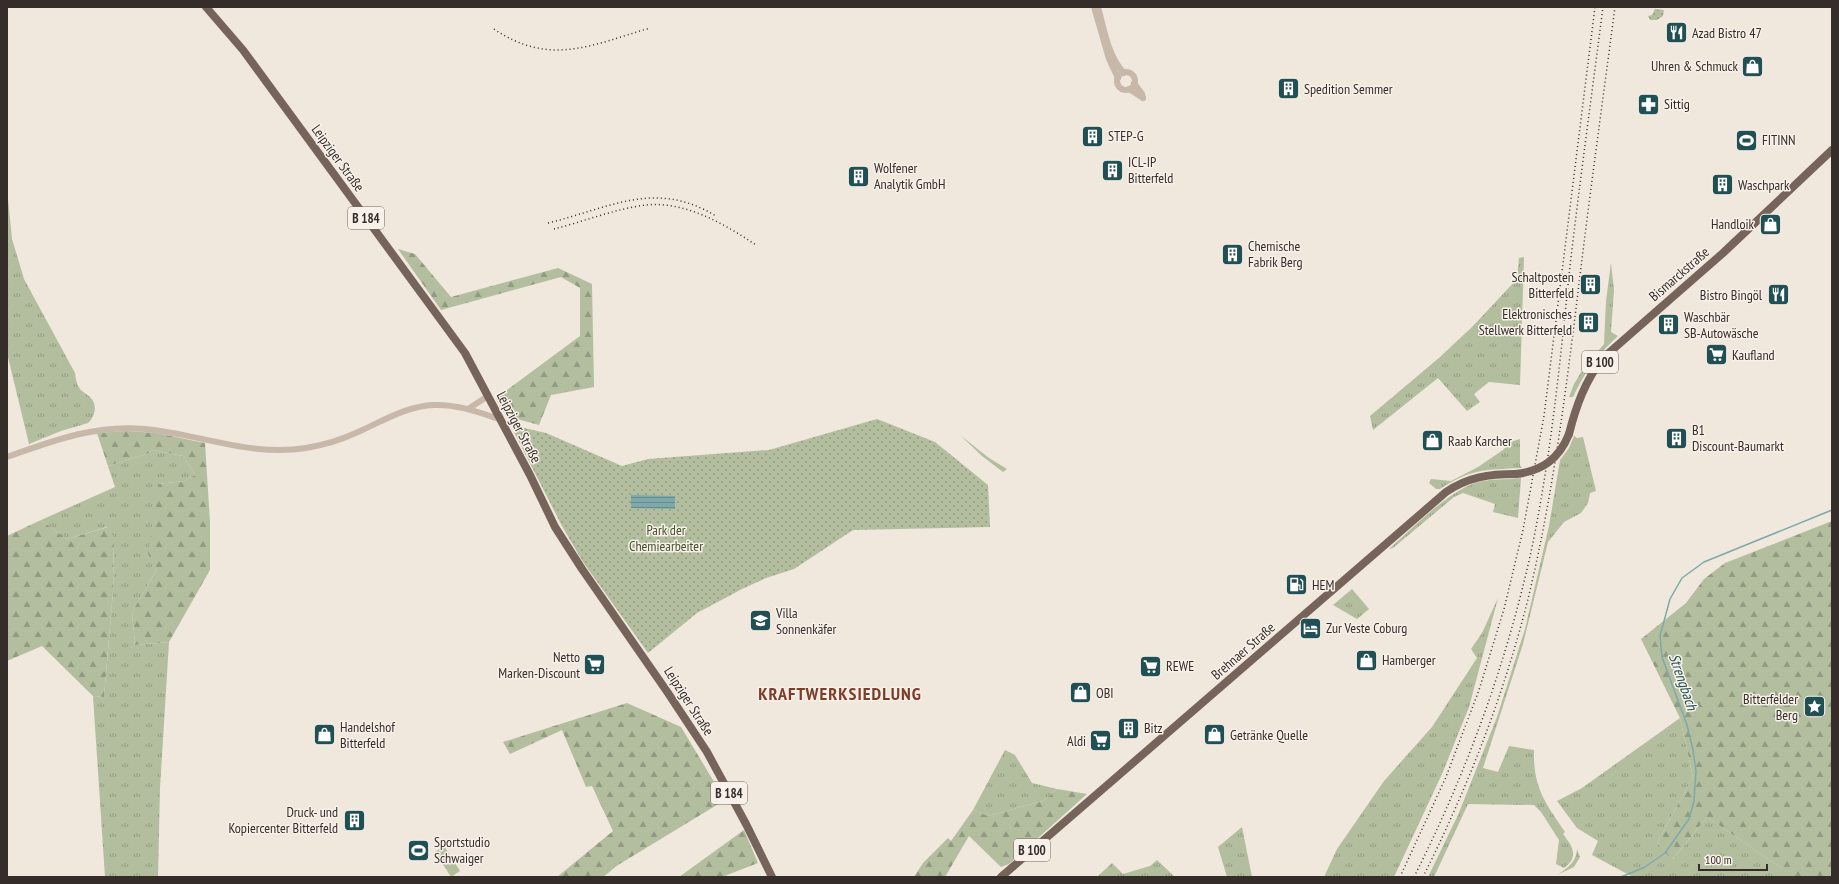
<svg xmlns="http://www.w3.org/2000/svg" width="1839" height="884" viewBox="0 0 1839 884" font-family="'PT Sans Narrow',sans-serif">
	<defs>
		<pattern id="grass-tufts" width="24" height="20" patternUnits="userSpaceOnUse"><rect width="24" height="20" fill="#b3be9e"/><path d="M3 7l-1-3M5 7V3M7 7l1-3M15 17l-1-3M17 17v-4M19 17l1-3" fill="none" stroke="#929b81"/></pattern>
		<pattern id="forest-firs" width="22" height="20" patternUnits="userSpaceOnUse"><rect width="22" height="20" fill="#b3be9e"/><path d="M5 1l3.5 6h-7zM16 11l3.5 6h-7z" fill="#929b81"/></pattern>
		<pattern id="park-dots" width="8" height="8" patternUnits="userSpaceOnUse"><rect width="8" height="8" fill="#b3be9e"/><path d="M2 2h.1M6 6h.1" fill="none" stroke="#929b81" stroke-width="1.8" stroke-linecap="round"/></pattern>
		<pattern id="water-rules" width="6" height="5" patternUnits="userSpaceOnUse"><rect width="6" height="5" fill="#7ea9ab"/><path d="M0 2.5h6" fill="none" stroke="#688a8b"/></pattern>
	</defs>
	<rect width="100%" height="100%" fill="#f0e7dd"/>
	<g fill="url(#grass-tufts)">
		<path d="M7,61L8,199L12,239L24,279L75,373C76,379 76,384 80,389C82,392 87,394 90,397C98,405 95,416 88,423L61,431L29,444L7,353Z"/>
		<polygon points="1524,257 1520,385 1489,382 1474,394 1480,402 1467,411 1438,378 1373,430 1370,416 1440,357 1473,326 1517,279 1519,258"/>
		<path d="M1611,263L1614,290L1611,332L1618,336C1596,357 1586,370 1573,397H1569L1574,384L1583,369L1604,344L1606,301Z"/>
		<polygon points="960,435 989,458 1007,469 1003,472 982,456"/>
		<path d="M1574,436L1577,438L1583,437L1596,491L1590,493L1588,503L1581,513L1564,522L1548,542L1523,644L1483,768L1498,772L1509,746L1534,750C1533,788 1545,802 1565,832L1563,834C1572,846 1580,856 1564,868L1556,864L1559,840L1541,812L1534,805L1468,804L1434,877H1428L1458,815L1497,717L1525,629L1549,526L1560,460L1569,448Z"/>
		<path d="M1520,439V465L1522,468C1485,470 1472,468 1440,489H1436L1429,483L1431,479L1451,481L1478,467L1503,450L1510,442Z"/>
		<polygon points="153,450 183,456 195,475 184,481 158,484 157,569 132,612 135,645 169,642 160,788 158,877 105,877 93,696 104,697 113,591 114,538 107,527 67,539 41,520 115,487 108,466 147,454"/>
		<path d="M1521,478L1518,518L1493,512L1495,504L1463,493L1454,497L1393,548L1389,549C1412,529 1446,493 1475,483C1490,478 1506,480 1521,478Z"/>
		<polygon points="1352,589 1369,609 1357,619 1333,605"/>
		<polygon points="1498,598 1469,707 1442,774 1394,877 1324,877 1337,849 1384,781 1432,727 1477,658 1471,649 1482,633"/>
		<polygon points="1680,718 1693,777 1657,843 1673,859 1707,817 1781,868 1781,877 1633,877 1592,855 1598,841 1577,828 1557,801 1582,788"/>
		<polygon points="1005,750 1015,755 1032,783 1057,789 1043,801 988,816 973,810"/>
		<polygon points="1242,827 1252,877 1227,877 1218,847"/>
		<path d="M1577,849L1580,857L1574,867L1557,875C1567,869 1577,861 1577,849Z"/>
		<polygon points="1157,860 1175,877 1097,877 1112,863 1123,874 1150,866"/>
	</g>
	<g fill="url(#forest-firs)">
		<polygon points="398,249 415,254 451,297 558,268 592,284 594,387 551,395 539,425 506,416 496,398 580,336 580,288 561,277 441,310"/>
		<polygon points="127,431 156,433 205,443 210,522 210,570 169,642 135,645 132,612 157,569 148,554 158,484 184,481 195,475 183,456 153,450 147,454 108,466 97,433"/>
		<polygon points="41,520 67,539 108,527 114,538 113,591 104,697 93,696 42,646 7,661 7,536"/>
		<polygon points="1832,521 1832,877 1781,877 1781,868 1707,817 1672,860 1657,843 1693,777 1680,718 1641,639 1686,603 1704,579 1725,563"/>
		<polygon points="627,703 681,727 725,800 618,865 603,877 557,877 613,831 592,786 586,787 562,730 510,754 503,742"/>
		<polygon points="1057,789 1087,794 1009,864 1001,867 969,836 945,877 914,877 923,863 948,838 951,841 973,810 988,816 1043,801"/>
		<polygon points="744,830 758,863 722,877 679,877"/>
	</g>
	<g fill="url(#park-dots)">
		<polygon points="1655,9 1664,10 1663,16 1657,20 1650,20 1648,16 1652,15"/>
		<polygon points="877,419 935,442 988,485 990,527 853,530 794,569 766,578 742,589 697,613 648,653 583,562 562,526 514,432 520,427 546,433 622,466 648,459 769,450"/>
	</g>
	<polygon fill="#b3be9e" points="444,846 460,871 451,877 435,852"/>
	<polygon fill="url(#water-rules)" points="631,495 675,496 675,509 631,508"/>
	<g fill="none" stroke-linecap="round" stroke-linejoin="round">
		<polyline stroke="#7ea9ab" stroke-width="1.5" points="1621,877 1645,867 1665,853 1689,819 1694,801 1696,771 1693,750 1687,725 1662,657 1660,636 1670,599 1682,578 1704,562 1832,510"/>
		<g stroke="#c7b8aa" stroke-width="6">
			<polyline points="1094,7 1109,59 1118,78"/>
			<path d="M1098,7C1104,28 1108,57 1124,73"/>
			<circle cx="1126" cy="81" r="9"/>
			<polyline points="1134,83 1142,94 1143,98"/>
			<polyline points="1129,89 1143,98"/>
			<polyline points="468,409 488,396"/>
			<path d="M7,457C52,441 96,424 145,429C199,434 251,457 306,448C324,445 341,440 358,432C383,421 406,406 434,405C456,404 478,412 499,419"/>
		</g>
		<g stroke="#76645b" stroke-width="8">
			<polyline points="206,7 243,50 465,353 530,475 555,527 582,569 668,693 707,752 746,824 772,877"/>
			<path d="M1569,434C1576,406 1585,381 1603,358L1723,253L1832,150"/>
			<path d="M1001,877L1446,492C1468,477 1489,474 1516,474"/>
		</g>
		<g stroke="#352d29" stroke-width="1.5" stroke-dasharray="1 3" stroke-linecap="butt">
			<path d="M494,29C550,67 592,45 650,28"/>
			<path d="M548,223C610,208 655,179 716,216"/>
			<path d="M554,229C582,222 618,208 646,205C686,201 724,224 756,245"/>
			<polyline points="1400,877 1446,777 1479,690 1504,609 1523,530 1544,416 1595,7"/>
			<path d="M1414,877C1466,774 1506,665 1531,552C1551,457 1560,362 1570,266C1580,180 1592,93 1603,7"/>
			<path d="M1423,877C1467,789 1504,695 1528,599C1553,496 1566,390 1579,284C1590,192 1603,99 1615,7"/>
		</g>
		<path stroke="#76645b" stroke-width="8" d="M1516,474C1542,471 1559,459 1569,434"/>
	</g>
	<defs>
		<symbol id="restaurant-square" viewBox="-11 -11 22 22"><rect x="-9" y="-9" width="18" height="18" rx="4" fill="#215054" stroke="#f8f1e9"/><path d="M-5-6h1v4h1v-4h1v4h1v-4h1v5L-1.5 .5V6h-2V.5L-5-1ZM5-6V6H3V1.5H1.5Q1.5-4 5-6Z" fill="#fff"/></symbol>
		<symbol id="shop-square" viewBox="-11 -11 22 22"><rect x="-9" y="-9" width="18" height="18" rx="4" fill="#215054" stroke="#f8f1e9"/><path d="M-5-2.5h2.3a2.7 3.5 0 0 1 5.4 0H5L5.5 6h-11ZM-1.5-2.5h3a1.5 2.3 0 0 0-3 0Z" fill="#fff"/></symbol>
		<symbol id="building-square" viewBox="-11 -11 22 22"><rect x="-9" y="-9" width="18" height="18" rx="4" fill="#215054" stroke="#f8f1e9"/><path d="M-4-6H4V6H1V3H-1V6H-4ZM-2.5-4.3h1.7v1.8h-1.7ZM.8-4.3h1.7v1.8H.8ZM-2.5-1h1.7V.8h-1.7ZM.8-1h1.7V.8H.8Z" fill="#fff"/></symbol>
		<symbol id="pharmacy-square" viewBox="-11 -11 22 22"><rect x="-9" y="-9" width="18" height="18" rx="4" fill="#215054" stroke="#f8f1e9"/><path d="M-2-6h4v4h4v4h-4v4h-4v-4h-4v-4h4Z" fill="#fff"/></symbol>
		<symbol id="stadium-square" viewBox="-11 -11 22 22"><rect x="-9" y="-9" width="18" height="18" rx="4" fill="#215054" stroke="#f8f1e9"/><path d="M0-5a6.5 5 0 1 0 0 10a6.5 5 0 1 0 0-10ZM-3.5-1.8h7v3.6h-7Z" fill="#fff"/></symbol>
		<symbol id="supermarket-square" viewBox="-11 -11 22 22"><rect x="-9" y="-9" width="18" height="18" rx="4" fill="#215054" stroke="#f8f1e9"/><path d="M-6-5.5h2.5l.6 2H6L4.5 2H-2.5L-4.4-4H-6ZM-1.5 3.2a1.3 1.3 0 1 0 .1 0ZM3 3.2a1.3 1.3 0 1 0 .1 0Z" fill="#fff"/></symbol>
		<symbol id="fuel-square" viewBox="-11 -11 22 22"><rect x="-9" y="-9" width="18" height="18" rx="4" fill="#215054" stroke="#f8f1e9"/><path d="M-5.5-6h7V0h2V4h1.3V-2.5L3-4.5l.8-.8L6-3V5H2.5V1h-1V6h-7ZM-4.2-4.7v3.2H.2V-4.7Z" fill="#fff"/></symbol>
		<symbol id="school-square" viewBox="-11 -11 22 22"><rect x="-9" y="-9" width="18" height="18" rx="4" fill="#215054" stroke="#f8f1e9"/><path d="M0-5L7-2L0 1L-7-2ZM-4 1L0 2.5L4 1V4Q0 6-4 4Z" fill="#fff"/></symbol>
		<symbol id="hotel-square" viewBox="-11 -11 22 22"><rect x="-9" y="-9" width="18" height="18" rx="4" fill="#215054" stroke="#f8f1e9"/><path d="M-6-4.5h1.5V1H6V5H4.5V3h-9V5H-6ZM-4 0a1.8 1.8 0 1 1 3.6 0ZM.5 0V-2.5h3Q6-2.5 6 0Z" fill="#fff"/></symbol>
		<symbol id="sight-square" viewBox="-11 -11 22 22"><rect x="-9" y="-9" width="18" height="18" rx="4" fill="#215054" stroke="#f8f1e9"/><path d="M0-6L1.8-2.2L6-1.7L2.9 1.2L3.7 5.4L0 3.3L-3.7 5.4L-2.9 1.2L-6-1.7L-1.8-2.2Z" fill="#fff"/></symbol>
	</defs>
	<g fill-rule="evenodd">
		<use href="#restaurant-square" x="1664" y="20" width="25" height="25"/>
		<use href="#shop-square" x="1740" y="54" width="25" height="25"/>
		<use href="#building-square" x="1276" y="76" width="25" height="25"/>
		<use href="#pharmacy-square" x="1636" y="92" width="25" height="25"/>
		<use href="#building-square" x="1080" y="124" width="25" height="25"/>
		<use href="#stadium-square" x="1734" y="128" width="25" height="25"/>
		<use href="#building-square" x="1100" y="158" width="25" height="25"/>
		<use href="#building-square" x="846" y="164" width="25" height="25"/>
		<use href="#building-square" x="1710" y="172" width="25" height="25"/>
		<use href="#shop-square" x="1758" y="212" width="25" height="25"/>
		<use href="#building-square" x="1220" y="242" width="25" height="25"/>
		<use href="#building-square" x="1578" y="272" width="25" height="25"/>
		<use href="#restaurant-square" x="1766" y="282" width="25" height="25"/>
		<use href="#building-square" x="1576" y="310" width="25" height="25"/>
		<use href="#building-square" x="1656" y="312" width="25" height="25"/>
		<use href="#supermarket-square" x="1704" y="342" width="25" height="25"/>
		<use href="#building-square" x="1664" y="426" width="25" height="25"/>
		<use href="#shop-square" x="1420" y="428" width="25" height="25"/>
		<use href="#fuel-square" x="1284" y="572" width="25" height="25"/>
		<use href="#school-square" x="748" y="608" width="25" height="25"/>
		<use href="#hotel-square" x="1298" y="616" width="25" height="25"/>
		<use href="#shop-square" x="1354" y="648" width="25" height="25"/>
		<use href="#supermarket-square" x="582" y="652" width="25" height="25"/>
		<use href="#supermarket-square" x="1138" y="654" width="25" height="25"/>
		<use href="#shop-square" x="1068" y="680" width="25" height="25"/>
		<use href="#sight-square" x="1802" y="694" width="25" height="25"/>
		<use href="#building-square" x="1116" y="716" width="25" height="25"/>
		<use href="#shop-square" x="312" y="722" width="25" height="25"/>
		<use href="#shop-square" x="1202" y="722" width="25" height="25"/>
		<use href="#supermarket-square" x="1088" y="728" width="25" height="25"/>
		<use href="#building-square" x="342" y="808" width="25" height="25"/>
		<use href="#stadium-square" x="406" y="838" width="25" height="25"/>
	</g>
	<g text-anchor="middle" stroke-width="3" stroke-linejoin="round" paint-order="stroke">
		<g fill="#f8f1e9" stroke="#706863" stroke-width="1">
			<rect x="348" y="207" width="36" height="22" rx="3"/>
			<rect x="1582" y="351" width="36" height="22" rx="3"/>
			<rect x="711" y="782" width="36" height="22" rx="3"/>
			<rect x="1014" y="839" width="36" height="22" rx="3"/>
		</g>
		<g font-size="13" font-weight="bold" fill="#352d29">
			<text x="366" y="223">B 184</text>
			<text x="1600" y="367">B 100</text>
			<text x="729" y="798">B 184</text>
			<text x="1032" y="855">B 100</text>
		</g>
		<g font-size="14" fill="#352d29" stroke="#f8f1e9" text-anchor="start">
			<text x="1692" y="38">Azad Bistro 47</text>
			<text x="1738" y="71" text-anchor="end">Uhren &amp; Schmuck</text>
			<text x="1304" y="94">Spedition Semmer</text>
			<text x="1664" y="109">Sittig</text>
			<text x="1108" y="141">STEP-G</text>
			<text x="1762" y="145">FITINN</text>
			<text x="1128" y="167">ICL-IP<tspan x="1128" dy="16">Bitterfeld</tspan></text>
			<text x="874" y="173">Wolfener<tspan x="874" dy="16">Analytik GmbH</tspan></text>
			<text x="1738" y="190">Waschpark</text>
			<text x="1754" y="229" text-anchor="end">Handloik</text>
			<text x="1248" y="251">Chemische<tspan x="1248" dy="16">Fabrik Berg</tspan></text>
			<text x="1574" y="282" text-anchor="end">Schaltposten<tspan x="1574" dy="16">Bitterfeld</tspan></text>
			<text x="1762" y="300" text-anchor="end">Bistro Bingöl</text>
			<text x="1572" y="319" text-anchor="end">Elektronisches<tspan x="1572" dy="16">Stellwerk Bitterfeld</tspan></text>
			<text x="1684" y="322">Waschbär<tspan x="1684" dy="16">SB-Autowäsche</tspan></text>
			<text x="1732" y="360">Kaufland</text>
			<text x="1692" y="435">B1<tspan x="1692" dy="16">Discount-Baumarkt</tspan></text>
			<text x="1448" y="446">Raab Karcher</text>
			<text x="1312" y="590">HEM</text>
			<text x="776" y="618">Villa<tspan x="776" dy="16">Sonnenkäfer</tspan></text>
			<text x="1326" y="633">Zur Veste Coburg</text>
			<text x="580" y="662" text-anchor="end">Netto<tspan x="580" dy="16">Marken-Discount</tspan></text>
			<text x="1382" y="665">Hamberger</text>
			<text x="1166" y="671">REWE</text>
			<text x="1096" y="698">OBI</text>
			<text x="1798" y="704" text-anchor="end">Bitterfelder<tspan x="1798" dy="16">Berg</tspan></text>
			<text x="340" y="732">Handelshof<tspan x="340" dy="16">Bitterfeld</tspan></text>
			<text x="1144" y="733">Bitz</text>
			<text x="1230" y="740">Getränke Quelle</text>
			<text x="1086" y="746" text-anchor="end">Aldi</text>
			<text x="338" y="817" text-anchor="end">Druck- und<tspan x="338" dy="16">Kopiercenter Bitterfeld</tspan></text>
			<text x="434" y="847">Sportstudio<tspan x="434" dy="16">Schwaiger</tspan></text>
		</g>
		<g font-size="14" fill="#352d29" stroke="#f8f1e9">
			<text transform="translate(338 158) rotate(54)" y="5">Leipziger Straße</text>
			<text transform="translate(1679 274) rotate(-41)" y="5">Bismarckstraße</text>
			<text transform="translate(519 427) rotate(62)" y="5">Leipziger Straße</text>
			<text transform="translate(1243 651) rotate(-41)" y="5">Brehnaer Straße</text>
			<text transform="translate(689 701) rotate(57)" y="5">Leipziger Straße</text>
		</g>
		<g font-size="14" fill="#44522e" stroke="#f8f1e9">
			<text x="666" y="535">Park der<tspan x="666" dy="16">Chemiearbeiter</tspan></text>
		</g>
		<g font-size="15" font-style="italic" fill="#215054" stroke="#f8f1e9">
			<text transform="translate(1683 682) rotate(71)" y="5">Strengbach</text>
		</g>
		<g font-size="18" font-weight="bold" letter-spacing="1" fill="#7e3d28" stroke="#f8f1e9">
			<text x="840" y="700">KRAFTWERKSIEDLUNG</text>
		</g>
	</g>
	<rect width="1839" height="884" fill="none" stroke="#352d29" stroke-width="16"/>
	<path d="M1699 864v6h68v-6" fill="none" stroke="#352d29" stroke-width="2"/>
	<text x="1705" y="864" font-size="12" fill="#352d29" stroke="#f8f1e9" stroke-width="3" paint-order="stroke">100 m</text>
</svg>
